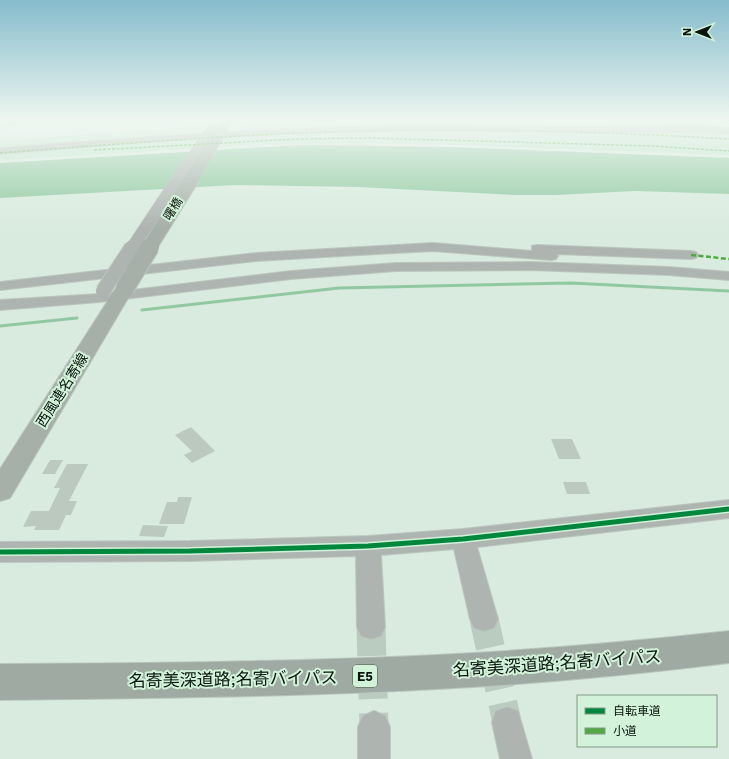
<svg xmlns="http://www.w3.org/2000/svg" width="729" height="759" viewBox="0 0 729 759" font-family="'Work Sans','Noto Sans JP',sans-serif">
	<rect width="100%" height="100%" fill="#d9ebde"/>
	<polygon fill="#bfe4ca" points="306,121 578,121 727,128 729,130 729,155 430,144 340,143 250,145 0,160 0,141 201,126 201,132 242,130 243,123"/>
	<polygon fill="#90c9a1" points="300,145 451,147 729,158 729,194 635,191 556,195 515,195 359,187 235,185 0,198 0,163"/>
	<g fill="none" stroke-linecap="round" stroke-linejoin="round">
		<g stroke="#90c9a1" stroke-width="3">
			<polyline points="142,310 339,288 571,283 729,291"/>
			<polyline points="0,326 77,318"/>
		</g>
	</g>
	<g fill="#bbc9bf">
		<polygon points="191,427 215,451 192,463 184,455 192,451 175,435"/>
		<polygon points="551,439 572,439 581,459 559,459"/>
		<polygon points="50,460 63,460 55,474 42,474"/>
		<polygon points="67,464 88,464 69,501 77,501 71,515 66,515 59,530 34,530 36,526 23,527 31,511 49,511 60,488 54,488"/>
		<polygon points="563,482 586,482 590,494 567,494"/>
		<polygon points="178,497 192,497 184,524 159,524 167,502 177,502"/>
		<polygon points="143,525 168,526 164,537 139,536"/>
	</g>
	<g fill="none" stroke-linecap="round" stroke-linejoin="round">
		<g stroke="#bacbbf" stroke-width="29" stroke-dasharray="29 14" stroke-linecap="butt">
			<polyline points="484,619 507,722"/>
			<polyline points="371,627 374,727"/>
		</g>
		<defs>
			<g id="minor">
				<polygon points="6,121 26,121 0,128 0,122"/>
				<path d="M415,125L583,127L694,125L729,128V134C676,130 624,133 571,132C487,131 403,130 318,133C212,136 106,145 0,154V148C138,137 276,128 415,125Z"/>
				<polygon points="433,243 532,251 532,246 537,245 691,251 696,252 698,255 696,258 691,259 556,254 558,256 556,259 551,260 433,251 377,254 256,261 0,290 0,282 256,253"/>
				<polygon points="531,262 669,267 729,272 729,280 669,275 531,270 396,271 291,279 99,302 0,310 0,300 99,294 291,271 396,263"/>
				<polygon points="729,500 729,518 477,547 498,619 494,628 484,631 474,628 470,619 454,549 381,555 385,627 381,636 371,639 361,636 357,627 356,556 190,561 0,562 0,542 190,541 368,536 463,529"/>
				<polygon points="507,707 518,711 532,759 500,759 492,722 496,711"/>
				<polygon points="374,711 385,716 390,727 390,759 358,759 358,727 363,716"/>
			</g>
			<g id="major">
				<polygon points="221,121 231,121 226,131 218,131 217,129"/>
				<polygon points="125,283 131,284 134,288 10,498 0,501 0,469 116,288 119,284"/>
			</g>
			<path id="highway" d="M729,631V663C638,674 547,683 455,688C303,697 152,698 0,700V664C152,663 303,662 455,654C547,649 638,641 729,631Z"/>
		</defs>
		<use href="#minor" stroke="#bac7bd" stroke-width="2"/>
		<use href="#major" stroke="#bac7bd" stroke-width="2"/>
		<use href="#highway" stroke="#bac7bd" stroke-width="2"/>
		<use href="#minor" fill="#aeb5b0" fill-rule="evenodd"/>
		<use href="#major" fill="#a6afa8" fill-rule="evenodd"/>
		<use href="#highway" fill="#9faaa2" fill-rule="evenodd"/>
		<defs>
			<polyline id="minor-bridge-far2" points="178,178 211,129"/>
			<polyline id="minor-bridge-far1" points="132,248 179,177"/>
			<polyline id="minor-bridge" points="103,291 132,247"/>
			<polyline id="major-bridge-far2" points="192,178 222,129"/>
			<polyline id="major-bridge-far1" points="149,248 193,177"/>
			<polyline id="major-bridge" points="125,288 150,247"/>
		</defs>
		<use href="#minor-bridge-far2" stroke="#bac7bd" stroke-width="10" stroke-linecap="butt"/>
		<use href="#minor-bridge-far1" stroke="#bac7bd" stroke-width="13" stroke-linecap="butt"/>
		<use href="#minor-bridge" stroke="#bac7bd" stroke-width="16" stroke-linecap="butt"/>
		<use href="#major-bridge-far2" stroke="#bac7bd" stroke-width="12" stroke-linecap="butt"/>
		<use href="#major-bridge-far1" stroke="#bac7bd" stroke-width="16" stroke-linecap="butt"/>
		<use href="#major-bridge" stroke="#bac7bd" stroke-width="20" stroke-linecap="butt"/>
		<use href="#minor-bridge-far2" stroke="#aeb5b0" stroke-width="10"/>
		<use href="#minor-bridge-far1" stroke="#aeb5b0" stroke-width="12"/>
		<use href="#minor-bridge" stroke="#aeb5b0" stroke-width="14"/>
		<use href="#major-bridge-far2" stroke="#a6afa8" stroke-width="12"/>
		<use href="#major-bridge-far1" stroke="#a6afa8" stroke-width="14"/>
		<use href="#major-bridge" stroke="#a6afa8" stroke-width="18"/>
		<g stroke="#50a941" stroke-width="1.5" stroke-dasharray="3 1.5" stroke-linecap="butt">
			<polyline points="94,150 297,139 372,138 652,146 729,151"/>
			<path d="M0,153C144,142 288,130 432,130C531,130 630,133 729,139"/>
		</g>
		<polyline stroke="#50a941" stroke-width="2.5" stroke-dasharray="5 2.5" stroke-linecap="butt" points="691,255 729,259"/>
		<defs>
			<polyline id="cycleway" points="0,552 190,551 368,546 463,539 729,509"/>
		</defs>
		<use href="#cycleway" stroke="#d2f2da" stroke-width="8"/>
		<use href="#cycleway" stroke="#00873e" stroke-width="5"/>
	</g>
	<linearGradient id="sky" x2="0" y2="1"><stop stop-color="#85bccc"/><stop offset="0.53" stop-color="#eef6f0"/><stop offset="1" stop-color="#eef6f0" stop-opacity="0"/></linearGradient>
	<rect width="729" height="228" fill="url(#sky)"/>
	<g text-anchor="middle" stroke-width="4" stroke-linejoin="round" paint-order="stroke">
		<g font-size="12" fill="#0a150d" stroke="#d2f2da">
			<text transform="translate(173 209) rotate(-58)" y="4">曙橋</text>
		</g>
		<rect fill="#d2f2da" stroke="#46574a" stroke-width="1" x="353" y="665" width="24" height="22" rx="3"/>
		<g font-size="13" font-weight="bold" fill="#0a150d">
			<text x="365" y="681">E5</text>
		</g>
		<g font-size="14" fill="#0a150d" stroke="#d2f2da">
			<text transform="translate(62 390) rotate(-58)" y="5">西風連名寄線</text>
		</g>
		<g font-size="17" fill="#0a150d" stroke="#d2f2da">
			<text transform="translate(557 663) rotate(-4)" y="6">名寄美深道路;名寄バイパス</text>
			<text transform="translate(233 679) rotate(-1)" y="6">名寄美深道路;名寄バイパス</text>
		</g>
	</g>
	<rect x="577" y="695" width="140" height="52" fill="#d2f2da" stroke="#829a88"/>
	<rect x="585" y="708" width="20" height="6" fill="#00873e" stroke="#829a88"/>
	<text x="613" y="715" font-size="12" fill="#0a150d">自転車道</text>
	<rect x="585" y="728" width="20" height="6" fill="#50a941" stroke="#829a88"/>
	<text x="613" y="735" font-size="12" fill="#0a150d">小道</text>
	<g transform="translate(697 32) rotate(270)" stroke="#d2f2da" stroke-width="3" paint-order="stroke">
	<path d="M0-3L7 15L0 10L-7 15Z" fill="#0a150d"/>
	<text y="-6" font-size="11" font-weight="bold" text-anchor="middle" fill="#0a150d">N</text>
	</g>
</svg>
